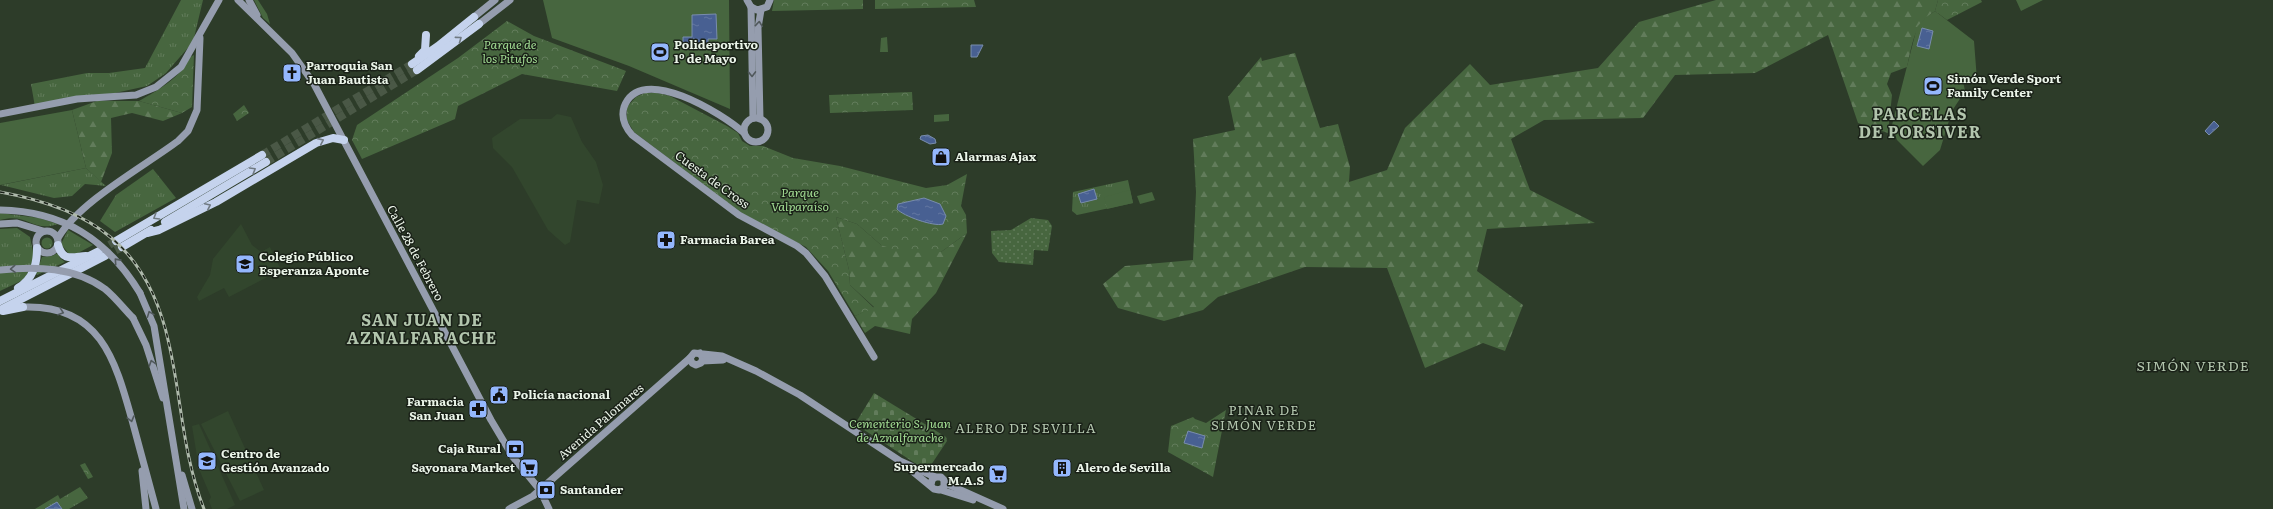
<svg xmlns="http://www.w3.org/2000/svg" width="2273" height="509" viewBox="0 0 2273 509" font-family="Literata,serif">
	<defs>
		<pattern id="grass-tufts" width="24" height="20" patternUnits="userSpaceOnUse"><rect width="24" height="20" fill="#47663f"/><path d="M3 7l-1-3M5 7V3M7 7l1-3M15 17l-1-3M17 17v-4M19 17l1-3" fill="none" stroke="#627c5b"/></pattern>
		<pattern id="forest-firs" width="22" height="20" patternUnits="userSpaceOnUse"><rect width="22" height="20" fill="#47663f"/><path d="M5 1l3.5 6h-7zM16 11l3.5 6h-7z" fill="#627c5b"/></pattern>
		<pattern id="cemetery-stones" width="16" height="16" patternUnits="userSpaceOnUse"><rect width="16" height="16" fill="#47663f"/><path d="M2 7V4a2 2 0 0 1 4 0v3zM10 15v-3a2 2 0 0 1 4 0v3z" fill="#627c5b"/></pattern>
		<pattern id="park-crowns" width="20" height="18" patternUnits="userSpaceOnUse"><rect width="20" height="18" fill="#47663f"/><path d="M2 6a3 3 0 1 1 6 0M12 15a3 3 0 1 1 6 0" fill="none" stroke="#627c5b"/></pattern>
		<pattern id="garden-dots" width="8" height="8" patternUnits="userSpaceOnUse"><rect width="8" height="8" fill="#47663f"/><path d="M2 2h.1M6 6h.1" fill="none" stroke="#627c5b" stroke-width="1.8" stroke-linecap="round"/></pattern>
		<pattern id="water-ripples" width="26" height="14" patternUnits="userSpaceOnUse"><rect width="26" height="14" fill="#486092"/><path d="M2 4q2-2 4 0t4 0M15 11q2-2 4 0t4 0" fill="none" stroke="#6377a1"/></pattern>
	</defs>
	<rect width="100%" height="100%" fill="#2d3c29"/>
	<g fill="#32462d">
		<polygon points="557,114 571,117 582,142 596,162 603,185 599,204 577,200 570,242 565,245 548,230 512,167 493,148 492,138 520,119 551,119"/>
		<polygon points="241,224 252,245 261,252 270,247 281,270 229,297 224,288 199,301 197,297 210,275 213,259"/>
		<polygon points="228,411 264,490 240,501 201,424"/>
		<polygon points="199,424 235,505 227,509 212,509 209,501 211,497 199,469 192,426"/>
	</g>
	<g fill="url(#grass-tufts)">
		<polygon points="181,0 203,0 193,42 166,73 147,86 115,93 35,107 31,84 87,73 109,73 145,68"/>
		<polygon points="254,0 258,0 267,14 270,24 263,18"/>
		<polygon points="86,168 106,186 85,184 72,196 54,198 1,185"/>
		<polygon points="153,169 176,198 115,232 100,221 116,195"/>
		<polygon points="1128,180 1133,203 1077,215 1072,211 1073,192"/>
		<path d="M0,213L39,218L58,224C32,233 28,212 0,220Z"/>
		<polygon points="17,228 30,237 34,257 25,279 0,291 0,229"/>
		<polygon points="68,230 93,245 78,253 69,254 61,244"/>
		<circle cx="47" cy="243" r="5.5"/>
		<polygon points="58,253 60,258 65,262 37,275 36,274 42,257 52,256"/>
		<polygon points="80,487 88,498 69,509 35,509 58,495 60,499"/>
	</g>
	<g fill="url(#forest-firs)">
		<path d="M1716,0H1938L1935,11C1913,26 1913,42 1907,67L1891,73L1887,84L1892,95L1888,133L1858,123L1828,35L1755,73L1675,75L1643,118L1544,120L1511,139L1530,190L1595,223L1487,229L1477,271L1523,305L1505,351L1483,343L1425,368L1387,268L1305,267L1218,297L1203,310L1164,321L1118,308L1103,284L1125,266L1193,260L1196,192L1193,139L1235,130L1228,97L1261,57L1262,61L1295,53L1320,128L1338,124L1350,167L1349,182L1387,170L1405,128L1470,64L1490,85L1598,68L1639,22Z"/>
		<polygon points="97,101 139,101 182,113 163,121 132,113 111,118 112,153 101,182 86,168 72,110"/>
		<polygon points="836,217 857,224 881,245 941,252 967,233 936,293 912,319 910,334 875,326 865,333 855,316 874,307 850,285 849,270"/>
	</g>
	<polygon fill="url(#cemetery-stones)" points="874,393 946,437 947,441 927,471 855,424"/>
	<g fill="url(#park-crowns)">
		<polygon points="774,0 863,0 863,9 772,11"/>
		<polygon points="875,0 974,0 976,7 875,9"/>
		<polygon points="1938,0 1981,0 1982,2 1947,20 1935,11"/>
		<polygon points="507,21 534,36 626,71 617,91 522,74 458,106 455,119 362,159 352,140 357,125 458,58"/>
		<path d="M194,55L192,107L182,113L139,101C158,90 181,78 190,57Z"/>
		<polygon points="912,92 913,110 830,113 829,95"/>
		<polygon points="645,93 657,93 670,96 727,126 738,133 742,141 750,146 763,146 793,158 840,166 926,188 947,185 967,174 961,206 966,215 967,233 941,252 904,253 881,245 857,224 836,217 849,270 850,285 874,308 855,316 828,271 806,247 741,213 634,132 627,120 627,107 636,97"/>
		<polygon points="244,105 249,113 237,121 233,114"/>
		<polygon points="1226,410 1213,477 1168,452 1171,426 1193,417 1195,419 1206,423"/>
		<polygon points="85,463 93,477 88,479 80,465"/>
	</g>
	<polygon fill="url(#garden-dots)" points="1031,218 1048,220 1052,226 1048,251 1034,250 1033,265 999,262 992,253 991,231 1011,230"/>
	<g fill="#47663f">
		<polygon points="543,0 729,0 730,109 629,66 552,38"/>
		<polygon points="2016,0 2043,0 2021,11"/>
		<polygon points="1935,11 1974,41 1977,80 1963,81 1965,91 1952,111 1940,150 1923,166 1897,140 1892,125 1917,27 1925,18"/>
		<polygon points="887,37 888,52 880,52 881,38"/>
		<polygon points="72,110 86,168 0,185 0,123"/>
		<polygon points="949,114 949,121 934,122 934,115"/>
		<polygon points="1130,190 1133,203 1107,209 1104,197"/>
		<polygon points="1152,192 1155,200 1140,204 1137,196"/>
	</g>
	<g fill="url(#water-ripples)" stroke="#798dac">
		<polygon points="716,14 717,39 708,39 708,48 683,48 683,37 692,37 692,15"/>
		<polygon points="1922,28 1933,31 1929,49 1917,46"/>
		<polygon points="971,45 983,45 977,57 971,57"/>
		<polygon points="2214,121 2219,126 2209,135 2205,131"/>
		<polygon points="928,135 935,139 936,143 930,144 920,139 921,136"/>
		<polygon points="1094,189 1097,199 1081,203 1078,194"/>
		<path d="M924,198L940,204L946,216L943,224C934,227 903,216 897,209L898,204Z"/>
		<polygon points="1188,431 1205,436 1202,448 1184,443"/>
		<polygon points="57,502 62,509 45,509"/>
	</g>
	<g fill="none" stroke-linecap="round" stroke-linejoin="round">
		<g stroke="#4a5846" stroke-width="8" stroke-dasharray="8 4" stroke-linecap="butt">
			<polyline points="262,155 412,64"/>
			<polyline points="266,162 417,70"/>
			<polyline points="99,251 116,241"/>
			<polyline points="105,256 122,247"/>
		</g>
		<g stroke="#959dae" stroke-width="7">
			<polyline points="238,0 292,53 314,84 491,420 513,457 540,490 549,509"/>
			<polyline points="249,0 257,15"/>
			<polyline points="747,0 751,7 757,10 767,7 770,0"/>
			<polyline points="751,7 753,118"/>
			<polyline points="474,17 495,0"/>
			<polyline points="479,24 510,0"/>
			<polyline points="0,114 77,99 136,95 156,87 181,67 219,0"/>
			<circle cx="756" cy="130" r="12"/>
			<polyline points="760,119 758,28 761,10"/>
			<path d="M744,133C723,114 640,62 624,107C621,117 625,127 632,135L739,215L797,246L806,253L825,276L874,357"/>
			<polyline points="0,224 17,223 43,231"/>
			<circle cx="47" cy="242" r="11"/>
			<path d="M58,238C79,202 143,167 178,141L188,131L197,110L200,38"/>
			<polyline points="140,293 154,326 184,509"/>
			<path d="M23,307C100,304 115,359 132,420C140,450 148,479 156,509"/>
			<polyline points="133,318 146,345 163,398"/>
			<polyline points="700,353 703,359 701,363 696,365 692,363 690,358 694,353 722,356 756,371 800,395 900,461 935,477"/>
			<polyline points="702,361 723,360"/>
			<polyline points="906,466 934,489 939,490 944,487 944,480 941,477 935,477 932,480 931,485"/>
			<polyline points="142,471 146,509"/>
			<polyline points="182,475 192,509"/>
			<polyline points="945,483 1003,509"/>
			<polyline points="941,490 973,500"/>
			<polyline points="509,509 533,496 690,358"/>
		</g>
		<g stroke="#c5d3ed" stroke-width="8">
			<polyline points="419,56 425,50 426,35"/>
			<polyline points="412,64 438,46 474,17"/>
			<polyline points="417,70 479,24"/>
			<polyline points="165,222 266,162"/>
			<polyline points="147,233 159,230 216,202 316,143 333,138 344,140"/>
			<polyline points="116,241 262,155"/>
			<path d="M58,245C63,262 72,257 86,256"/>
			<polyline points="122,247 151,230"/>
			<path d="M18,288C33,279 37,265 37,248"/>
			<polyline points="0,301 99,251"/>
			<polyline points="0,310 105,256"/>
			<polyline points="3,311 23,307"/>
		</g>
		<defs>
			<path id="rail" d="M0,192C93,209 148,247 169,344C182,401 182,452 204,509"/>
		</defs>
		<use href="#rail" stroke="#aeb9ab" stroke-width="3"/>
		<use href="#rail" stroke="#1a2118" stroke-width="1.5" stroke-dasharray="4.5" stroke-linecap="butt"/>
		<g stroke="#959dae" stroke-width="7">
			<path d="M0,210C63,211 107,239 140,293"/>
			<path d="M0,270C36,266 75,267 105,289C115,297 124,309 133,318"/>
		</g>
	</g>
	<defs><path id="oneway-chevron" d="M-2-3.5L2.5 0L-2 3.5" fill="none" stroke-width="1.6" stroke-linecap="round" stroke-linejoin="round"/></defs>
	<g stroke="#51595c">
		<use href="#oneway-chevron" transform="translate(759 24) rotate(-84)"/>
		<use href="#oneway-chevron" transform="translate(752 74) rotate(89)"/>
		<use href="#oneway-chevron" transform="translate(117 261) rotate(-132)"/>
		<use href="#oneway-chevron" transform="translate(13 269) rotate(176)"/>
		<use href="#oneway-chevron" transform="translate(61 312) rotate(19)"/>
		<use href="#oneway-chevron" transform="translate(150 314) rotate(-111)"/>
		<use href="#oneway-chevron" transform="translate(152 363) rotate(-108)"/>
		<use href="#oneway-chevron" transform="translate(131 419) rotate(75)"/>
	</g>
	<g stroke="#707a82">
		<use href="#oneway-chevron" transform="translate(459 39) rotate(-36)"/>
		<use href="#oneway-chevron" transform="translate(321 141) rotate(-24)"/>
		<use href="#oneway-chevron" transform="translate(253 170) rotate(-31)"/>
		<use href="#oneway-chevron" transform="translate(208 206) rotate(-25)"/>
		<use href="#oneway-chevron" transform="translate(156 217) rotate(149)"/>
	</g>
	<defs>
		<symbol id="stadium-square" viewBox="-11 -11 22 22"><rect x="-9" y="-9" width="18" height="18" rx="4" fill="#94b7fd" stroke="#1a2118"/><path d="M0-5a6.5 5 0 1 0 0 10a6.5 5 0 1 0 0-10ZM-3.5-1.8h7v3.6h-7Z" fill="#111"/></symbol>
		<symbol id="church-square" viewBox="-11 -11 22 22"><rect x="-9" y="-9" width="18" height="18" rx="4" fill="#94b7fd" stroke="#1a2118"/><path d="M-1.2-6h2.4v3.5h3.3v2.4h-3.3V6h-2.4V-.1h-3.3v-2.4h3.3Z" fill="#111"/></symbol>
		<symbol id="shop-square" viewBox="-11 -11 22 22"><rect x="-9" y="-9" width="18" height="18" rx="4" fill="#94b7fd" stroke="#1a2118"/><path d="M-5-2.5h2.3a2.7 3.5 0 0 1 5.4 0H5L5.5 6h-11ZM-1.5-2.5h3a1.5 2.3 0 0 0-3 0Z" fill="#111"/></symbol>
		<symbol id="pharmacy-square" viewBox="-11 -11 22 22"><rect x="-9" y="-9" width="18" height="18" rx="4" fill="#94b7fd" stroke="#1a2118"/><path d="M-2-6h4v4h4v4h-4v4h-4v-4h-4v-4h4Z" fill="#111"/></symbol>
		<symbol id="school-square" viewBox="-11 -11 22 22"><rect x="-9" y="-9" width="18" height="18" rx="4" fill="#94b7fd" stroke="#1a2118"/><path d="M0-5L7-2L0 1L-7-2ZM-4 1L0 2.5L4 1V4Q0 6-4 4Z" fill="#111"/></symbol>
		<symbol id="civic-square" viewBox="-11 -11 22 22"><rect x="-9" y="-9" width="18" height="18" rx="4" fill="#94b7fd" stroke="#1a2118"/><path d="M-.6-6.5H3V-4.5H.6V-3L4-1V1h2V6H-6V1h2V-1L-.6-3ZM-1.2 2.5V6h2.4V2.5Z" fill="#111"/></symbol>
		<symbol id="bank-square" viewBox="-11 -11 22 22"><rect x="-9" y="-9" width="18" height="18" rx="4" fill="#94b7fd" stroke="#1a2118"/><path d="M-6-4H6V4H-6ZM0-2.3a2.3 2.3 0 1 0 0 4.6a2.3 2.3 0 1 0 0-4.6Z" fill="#111"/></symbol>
		<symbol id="supermarket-square" viewBox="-11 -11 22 22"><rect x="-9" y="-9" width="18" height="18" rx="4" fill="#94b7fd" stroke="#1a2118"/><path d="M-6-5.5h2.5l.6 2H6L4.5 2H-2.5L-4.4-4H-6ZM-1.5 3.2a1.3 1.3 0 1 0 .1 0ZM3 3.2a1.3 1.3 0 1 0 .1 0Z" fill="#111"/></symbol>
		<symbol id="building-square" viewBox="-11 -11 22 22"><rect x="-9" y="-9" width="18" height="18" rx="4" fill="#94b7fd" stroke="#1a2118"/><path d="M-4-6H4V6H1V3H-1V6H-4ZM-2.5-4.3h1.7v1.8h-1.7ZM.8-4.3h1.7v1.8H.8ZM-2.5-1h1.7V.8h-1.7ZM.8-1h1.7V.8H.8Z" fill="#111"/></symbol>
	</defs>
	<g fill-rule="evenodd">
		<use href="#stadium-square" x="649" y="41" width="22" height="22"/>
		<use href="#church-square" x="281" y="62" width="22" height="22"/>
		<use href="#stadium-square" x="1922" y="75" width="22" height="22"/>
		<use href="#shop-square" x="930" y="146" width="22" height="22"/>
		<use href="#pharmacy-square" x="655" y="229" width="22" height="22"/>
		<use href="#school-square" x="234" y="253" width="22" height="22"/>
		<use href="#civic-square" x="488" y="384" width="22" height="22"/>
		<use href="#pharmacy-square" x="467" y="398" width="22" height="22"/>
		<use href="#bank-square" x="504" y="438" width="22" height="22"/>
		<use href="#school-square" x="196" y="450" width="22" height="22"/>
		<use href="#supermarket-square" x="518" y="457" width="22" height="22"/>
		<use href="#building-square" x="1051" y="457" width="22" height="22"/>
		<use href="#supermarket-square" x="987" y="463" width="22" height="22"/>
		<use href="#bank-square" x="535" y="479" width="22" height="22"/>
	</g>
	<g text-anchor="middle" stroke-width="3" stroke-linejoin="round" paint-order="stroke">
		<g font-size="12" font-style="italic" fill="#a2dc93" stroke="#1a2118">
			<text x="510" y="49">Parque de<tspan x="510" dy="14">los Pitufos</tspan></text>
			<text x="800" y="197">Parque<tspan x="800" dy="14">Valparaíso</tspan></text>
			<text x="900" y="428">Cementerio S. Juan<tspan x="900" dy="14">de Aznalfarache</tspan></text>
		</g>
		<g font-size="12" font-weight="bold" fill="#ebf5e9" stroke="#1a2118" text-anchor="start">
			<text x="674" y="49">Polideportivo<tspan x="674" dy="14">1º de Mayo</tspan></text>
			<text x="306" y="70">Parroquia San<tspan x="306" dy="14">Juan Bautista</tspan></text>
			<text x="1947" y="83">Simón Verde Sport<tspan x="1947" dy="14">Family Center</tspan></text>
			<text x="955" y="161">Alarmas Ajax</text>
			<text x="680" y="244">Farmacia Barea</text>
			<text x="259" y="261">Colegio Público<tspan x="259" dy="14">Esperanza Aponte</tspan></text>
			<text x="513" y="399">Policía nacional</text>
			<text x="464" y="406" text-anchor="end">Farmacia<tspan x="464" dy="14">San Juan</tspan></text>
			<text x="501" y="453" text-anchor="end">Caja Rural</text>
			<text x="221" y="458">Centro de<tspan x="221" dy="14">Gestión Avanzado</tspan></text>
			<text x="984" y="471" text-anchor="end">Supermercado<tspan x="984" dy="14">M.A.S</tspan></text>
			<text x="515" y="472" text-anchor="end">Sayonara Market</text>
			<text x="1076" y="472">Alero de Sevilla</text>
			<text x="560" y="494">Santander</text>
		</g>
		<g font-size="12" fill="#ebf5e9" stroke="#1a2118">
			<text transform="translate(712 180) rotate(36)" y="4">Cuesta de Cross</text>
			<text transform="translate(415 253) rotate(62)" y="4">Calle 28 de Febrero</text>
			<text transform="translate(601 422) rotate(-41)" y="4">Avenida Palomares</text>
		</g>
		<g font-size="13" letter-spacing="1" fill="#b2c5ad" stroke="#1a2118">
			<text x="1264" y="415">PINAR DE<tspan x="1264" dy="15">SIMÓN VERDE</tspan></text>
			<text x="1026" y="433">ALERO DE SEVILLA</text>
		</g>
		<g font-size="14" letter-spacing="1" fill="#b2c5ad" stroke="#1a2118">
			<text x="2193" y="371">SIMÓN VERDE</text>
		</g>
		<g font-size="16" font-weight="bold" letter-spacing="1" fill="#b2c5ad" stroke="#1a2118">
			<text x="1920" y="120">PARCELAS<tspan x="1920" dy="18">DE PORSIVER</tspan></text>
			<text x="422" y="326">SAN JUAN DE<tspan x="422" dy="18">AZNALFARACHE</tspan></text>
		</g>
	</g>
</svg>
